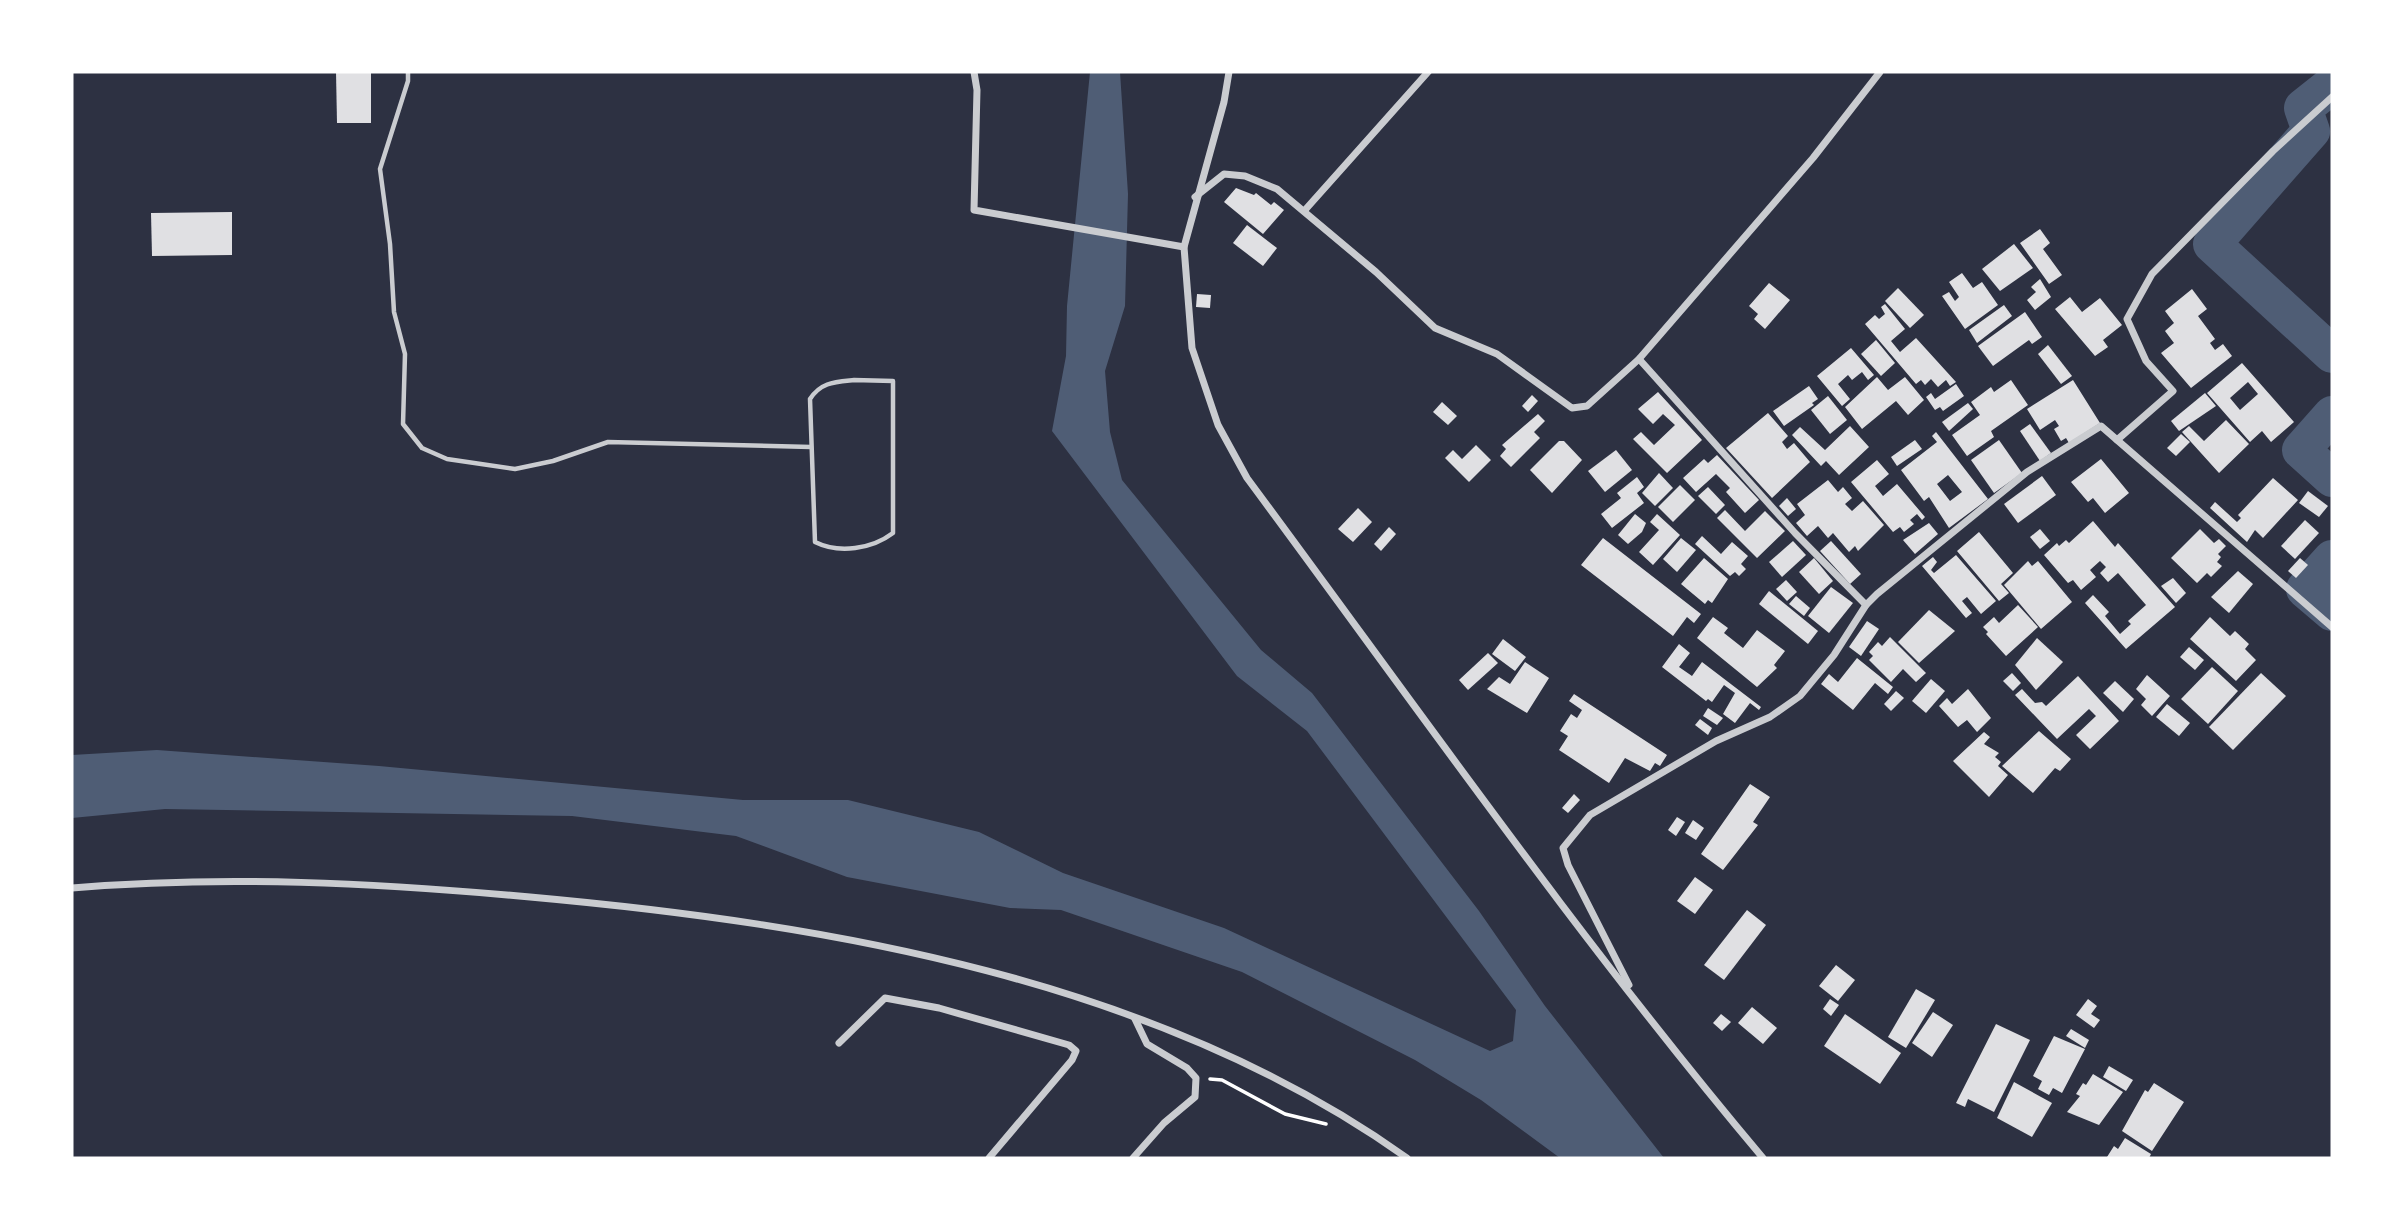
<svg xmlns="http://www.w3.org/2000/svg" width="2404" height="1230" viewBox="0 0 2404 1230" font-family="'Asap Condensed',sans-serif">
	<rect width="100%" height="100%" fill="#2d3142"/>
	<polygon fill="#4f5d75" points="1090,72 1120,72 1128,194 1125,306 1105,371 1110,432 1122,480 1261,650 1312,693 1479,911 1545,1006 1664,1158 1560,1158 1481,1100 1415,1060 1242,972 1061,910 1010,908 847,877 736,836 572,816 165,809 72,818 72,755 157,750 379,766 743,800 848,800 979,832 1063,873 1224,928 1490,1051 1513,1041 1516,1010 1307,731 1237,676 1052,431 1066,356 1067,306"/>
	<g fill="none" stroke-linecap="round" stroke-linejoin="round">
		<g stroke="#4f5d75" stroke-width="38">
			<polyline points="2332,85 2303,108 2311,131 2212,244 2332,354"/>
			<polyline points="2332,415 2301,450 2332,478"/>
			<polyline points="2332,559 2305,589 2332,612"/>
		</g>
	</g>
	<g fill="#e0e0e3" fill-rule="evenodd">
		<polygon points="336,72 371,72 371,123 337,123"/>
		<polygon points="1236,188 1254,195 1256,193 1271,205 1274,202 1284,210 1263,234 1224,202"/>
		<polygon points="232,212 232,255 152,256 151,213"/>
		<polygon points="1247,225 1277,248 1263,266 1233,243"/>
		<polygon points="2040,229 2050,243 2043,249 2062,275 2049,284 2020,243"/>
		<polygon points="2014,244 2033,268 2000,291 1982,269"/>
		<polygon points="1962,273 1973,288 1982,282 1998,305 1965,329 1942,296 1949,292 1955,301 1959,297 1949,282"/>
		<polygon points="2040,279 2051,297 2035,310 2027,300 2036,292 2031,287"/>
		<polygon points="1769,283 1790,300 1765,329 1754,319 1758,314 1749,306"/>
		<polygon points="1898,288 1924,315 1910,328 1885,301"/>
		<polygon points="2192,289 2207,309 2198,316 2215,339 2210,343 2215,350 2223,344 2232,356 2191,388 2161,353 2174,343 2165,331 2174,323 2165,311"/>
		<polygon points="1197,294 1211,295 1210,308 1196,307"/>
		<polygon points="2070,297 2082,312 2100,298 2122,325 2103,340 2108,347 2095,356 2055,309"/>
		<polygon points="1885,304 1905,329 1891,341 1900,352 1916,338 1956,382 1950,386 1946,380 1938,387 1931,379 1925,385 1921,380 1916,384 1865,324 1875,315 1879,319 1885,314 1881,307"/>
		<polygon points="2004,305 2012,316 1977,343 1969,330"/>
		<polygon points="2025,312 2042,337 2032,344 2029,340 1993,366 1978,346"/>
		<polygon points="1876,340 1895,363 1881,376 1861,354"/>
		<polygon points="2048,345 2072,376 2061,384 2038,354"/>
		<polygon points="1851,348 1874,375 1868,380 1862,372 1852,380 1848,375 1838,384 1850,399 1842,406 1817,376"/>
		<path d="M2242,363L2294,422L2271,442L2262,431L2250,442L2207,393ZM2248,382L2258,394L2240,410L2230,398Z"/>
		<polygon points="1877,377 1888,390 1905,377 1924,400 1908,415 1896,401 1862,429 1845,407"/>
		<polygon points="2011,380 2028,405 1991,431 1994,437 1967,456 1952,435 1980,415 1971,402 1991,387 1994,392"/>
		<polygon points="2073,380 2100,423 2069,443 2066,438 2061,441 2054,429 2059,426 2055,420 2040,430 2027,409"/>
		<polygon points="1956,384 1964,396 1943,411 1940,407 1935,410 1926,397 1931,393 1935,399"/>
		<polygon points="1809,386 1818,399 1812,403 1814,405 1784,426 1773,411"/>
		<polygon points="1658,392 1702,440 1667,473 1633,439 1641,432 1654,445 1675,425 1663,414 1653,424 1638,409"/>
		<polygon points="2205,393 2216,406 2179,431 2171,421"/>
		<polygon points="1532,395 1538,401 1528,412 1522,406"/>
		<polygon points="1828,396 1847,420 1830,434 1811,410"/>
		<polygon points="1442,402 1457,416 1448,425 1433,412"/>
		<polygon points="1968,403 1973,409 1949,431 1942,422"/>
		<polygon points="1768,413 1788,436 1782,442 1787,449 1794,443 1810,462 1772,498 1726,448"/>
		<polygon points="1538,414 1545,421 1534,432 1540,438 1511,467 1500,456 1506,449 1502,445"/>
		<polygon points="2226,420 2249,444 2219,473 2182,432 2189,426 2204,441"/>
		<polygon points="2030,424 2051,453 2040,461 2020,431"/>
		<polygon points="1850,426 1869,447 1839,475 1826,461 1821,466 1792,435 1800,427 1825,450"/>
		<path d="M1936,432L1988,499L1949,528L1929,497L1924,501L1901,470L1937,442L1932,436ZM1948,475L1962,492L1950,501L1937,484Z"/>
		<polygon points="2181,434 2190,442 2176,456 2167,448"/>
		<polygon points="1915,440 1922,449 1897,466 1891,457"/>
		<polygon points="1999,440 2022,473 1994,493 1971,460"/>
		<polygon points="1559,441 1564,441 1582,460 1552,493 1530,470"/>
		<polygon points="1476,445 1491,460 1469,482 1445,458 1453,450 1462,459"/>
		<polygon points="1616,450 1632,470 1605,492 1588,471"/>
		<polygon points="1717,455 1759,500 1745,513 1726,492 1730,488 1716,474 1696,492 1683,478 1704,459 1708,463"/>
		<polygon points="2101,459 2129,493 2105,513 2093,498 2088,502 2071,482"/>
		<polygon points="1877,460 1889,474 1875,486 1883,496 1897,484 1925,517 1922,520 1917,514 1910,520 1914,524 1904,532 1900,527 1893,532 1851,482"/>
		<polygon points="1659,473 1673,488 1655,506 1642,493"/>
		<polygon points="2042,476 2056,495 2018,523 2004,504"/>
		<polygon points="1637,477 1644,487 1637,493 1644,503 1612,528 1601,514 1621,498 1617,493"/>
		<polygon points="2273,478 2298,500 2263,538 2255,530 2247,542 2210,508 2215,502 2237,522 2241,518 2238,515"/>
		<polygon points="1828,480 1838,492 1843,487 1852,498 1845,504 1852,511 1863,501 1884,525 1858,551 1855,546 1849,552 1833,533 1828,538 1818,526 1807,536 1796,523 1805,515 1797,504"/>
		<polygon points="1680,485 1695,500 1673,522 1658,507"/>
		<polygon points="1708,487 1725,505 1716,514 1698,496"/>
		<polygon points="2308,491 2328,506 2319,517 2299,503"/>
		<polygon points="1787,498 1796,509 1788,516 1779,506"/>
		<polygon points="1358,508 1372,522 1353,542 1338,529"/>
		<polygon points="1725,510 1745,531 1765,511 1785,531 1757,558 1717,518"/>
		<polygon points="1635,514 1646,523 1642,532 1628,544 1618,535"/>
		<polygon points="1657,514 1680,535 1653,565 1639,552 1659,530 1650,522"/>
		<polygon points="2305,520 2319,533 2295,559 2281,546"/>
		<polygon points="2093,521 2115,547 2118,543 2175,607 2126,649 2085,603 2093,595 2109,612 2105,616 2120,634 2131,624 2128,621 2146,605 2118,573 2108,582 2100,573 2106,567 2100,561 2090,570 2096,577 2081,590 2073,580 2068,583 2044,555 2057,543 2059,546 2066,540 2069,543"/>
		<polygon points="1929,523 1938,534 1915,554 1903,540"/>
		<polygon points="1389,527 1396,534 1381,551 1374,544"/>
		<polygon points="2040,529 2050,541 2040,549 2030,537"/>
		<polygon points="2200,529 2214,543 2219,539 2226,546 2218,554 2221,557 2217,562 2222,566 2211,577 2207,573 2197,583 2171,558"/>
		<polygon points="1979,532 2013,573 2001,584 2009,593 1999,601 1957,551"/>
		<polygon points="1702,536 1721,554 1732,542 1748,556 1741,564 1746,569 1739,576 1735,572 1730,576 1695,544"/>
		<polygon points="1603,538 1701,614 1694,623 1687,617 1673,636 1581,565"/>
		<polygon points="1681,538 1696,550 1677,572 1663,559"/>
		<polygon points="1793,541 1806,555 1782,577 1769,562"/>
		<polygon points="1831,541 1861,574 1850,584 1820,551"/>
		<polygon points="1956,555 1996,601 1981,614 1967,597 1962,601 1972,613 1966,618 1922,566 1933,557 1937,562 1931,570 1934,573"/>
		<polygon points="1704,558 1728,579 1712,603 1708,600 1705,604 1681,584"/>
		<polygon points="1814,558 1833,581 1819,594 1799,572"/>
		<polygon points="2300,558 2308,565 2296,578 2288,571"/>
		<polygon points="2028,561 2032,566 2038,561 2072,602 2041,629 2004,585"/>
		<polygon points="2238,571 2253,584 2229,613 2211,597"/>
		<polygon points="2173,578 2186,593 2176,603 2161,586"/>
		<polygon points="1786,580 1797,592 1787,601 1776,589"/>
		<polygon points="1831,587 1853,603 1829,633 1808,616"/>
		<polygon points="1769,591 1818,631 1808,644 1759,604"/>
		<polygon points="1796,596 1810,608 1804,616 1789,604"/>
		<polygon points="2018,605 2038,627 2006,656 1986,634 1988,632 1983,627 1994,617 1999,623"/>
		<polygon points="1929,610 1955,631 1919,663 1898,642"/>
		<polygon points="1713,617 1728,628 1724,633 1743,648 1757,630 1785,651 1774,665 1777,668 1757,687 1697,638"/>
		<polygon points="2210,617 2230,636 2235,631 2249,644 2245,649 2256,660 2236,681 2190,639"/>
		<polygon points="1867,621 1879,629 1861,656 1849,647"/>
		<polygon points="1890,637 1926,673 1916,682 1903,669 1891,682 1869,660 1873,656 1869,652 1878,642 1882,646"/>
		<polygon points="2037,638 2063,662 2036,690 2015,665"/>
		<polygon points="1503,639 1526,657 1515,671 1492,654"/>
		<polygon points="1679,644 1690,653 1679,667 1692,676 1702,662 1761,707 1759,710 1750,703 1735,723 1723,714 1735,693 1724,685 1712,702 1708,699 1706,701 1662,667"/>
		<polygon points="2189,647 2204,660 2195,670 2180,657"/>
		<polygon points="1488,653 1498,663 1468,690 1459,680"/>
		<polygon points="1857,658 1893,687 1888,694 1875,683 1853,710 1821,684 1829,674 1838,682"/>
		<polygon points="1525,662 1549,678 1527,713 1487,689 1499,677 1510,684"/>
		<polygon points="2212,667 2238,691 2208,724 2181,699"/>
		<polygon points="2012,673 2021,683 2013,691 2003,681"/>
		<polygon points="2261,673 2286,696 2233,750 2209,727"/>
		<polygon points="2147,675 2170,696 2152,716 2141,705 2146,699 2136,689"/>
		<polygon points="2078,676 2119,721 2090,749 2076,735 2096,716 2089,709 2057,739 2015,695 2022,689 2035,703 2042,702 2046,706"/>
		<polygon points="1931,679 1945,691 1926,713 1912,701"/>
		<polygon points="2115,681 2134,699 2123,712 2103,693"/>
		<polygon points="1968,689 1991,718 1977,732 1967,720 1958,727 1939,706 1947,698 1952,704"/>
		<polygon points="1896,691 1904,698 1891,711 1884,704"/>
		<polygon points="1574,694 1667,755 1660,766 1655,763 1650,771 1625,758 1609,783 1559,750 1568,736 1560,731 1571,714 1577,718 1582,710 1569,701"/>
		<polygon points="2167,704 2190,723 2179,736 2156,717"/>
		<polygon points="1708,708 1723,718 1717,725 1703,716"/>
		<polygon points="1700,719 1712,728 1708,735 1695,725"/>
		<polygon points="2039,731 2071,759 2060,771 2055,768 2033,793 2002,766"/>
		<polygon points="1984,732 1990,737 1984,744 1999,753 1995,757 2001,762 1998,766 2008,775 1989,797 1953,761"/>
		<polygon points="1750,784 1770,797 1753,822 1758,825 1723,870 1701,854"/>
		<polygon points="1574,794 1580,800 1568,813 1562,808"/>
		<polygon points="1677,817 1685,822 1676,836 1668,830"/>
		<polygon points="1693,820 1704,828 1696,840 1685,833"/>
		<polygon points="1695,877 1713,890 1695,914 1677,901"/>
		<polygon points="1747,910 1766,925 1724,980 1704,965"/>
		<polygon points="1836,965 1855,980 1838,1001 1819,986"/>
		<polygon points="1916,989 1935,1000 1906,1048 1888,1037"/>
		<polygon points="1830,999 1839,1005 1831,1016 1823,1009"/>
		<polygon points="2088,999 2097,1006 2091,1014 2100,1020 2094,1028 2076,1015"/>
		<polygon points="1752,1007 1777,1028 1763,1044 1738,1023"/>
		<polygon points="1933,1012 1953,1025 1932,1057 1912,1043"/>
		<polygon points="1721,1014 1731,1022 1722,1031 1713,1023"/>
		<polygon points="1845,1014 1901,1053 1880,1084 1824,1046"/>
		<polygon points="1996,1024 2030,1040 1994,1112 1968,1099 1965,1107 1956,1103"/>
		<polygon points="2071,1029 2089,1040 2085,1048 2066,1036"/>
		<polygon points="2054,1036 2085,1049 2062,1093 2053,1088 2049,1095 2038,1089 2042,1081 2033,1076"/>
		<polygon points="2109,1066 2133,1080 2126,1091 2103,1077"/>
		<polygon points="2093,1074 2123,1092 2099,1125 2067,1112 2080,1096 2076,1094 2083,1083 2086,1085"/>
		<polygon points="2014,1082 2052,1103 2032,1137 1997,1118"/>
		<polygon points="2154,1083 2184,1102 2152,1151 2122,1131 2145,1090 2148,1092"/>
		<polygon points="2125,1138 2151,1154 2149,1158 2107,1157 2114,1146 2118,1149"/>
	</g>
	<g fill="none" stroke-linecap="round" stroke-linejoin="round">
		<polyline stroke="#fff" stroke-width="3.5" points="1210,1079 1222,1080 1285,1114 1326,1124"/>
		<g stroke="#caccd0" stroke-width="4.5">
			<polyline points="408,72 408,81 380,169 390,244 394,312 405,354 403,424 422,448 447,459 515,469 553,461 608,442 811,447"/>
			<path d="M854,380L893,381V533C872,549 839,554 815,542L810,399C821,382 835,382 854,380Z"/>
		</g>
		<g stroke="#caccd0" stroke-width="7">
			<polyline points="974,72 977,90 974,210 1184,247"/>
			<path d="M1229,72L1224,102L1184,247L1192,348L1218,425L1247,478C1416,706 1581,942 1763,1158"/>
			<polyline points="1195,197 1224,174 1245,176 1277,189 1376,272 1435,328 1497,354 1572,408 1587,406 1639,359 1813,158 1880,72"/>
			<polyline points="1305,210 1428,72"/>
			<polyline points="1639,359 1795,533 1866,605"/>
			<polyline points="2117,440 2173,391 2146,361 2127,319 2152,274 2273,151 2332,97"/>
			<path d="M72,888C225,875 377,883 530,897C829,924 1158,980 1407,1158"/>
			<polyline points="1629,985 1568,865 1563,848 1590,815 1716,741 1770,717 1800,696 1834,655 1866,605 1877,594 2027,472 2101,426 2332,627"/>
			<polyline points="839,1043 885,998 939,1008 1069,1045 1076,1051 1072,1060 989,1158"/>
			<polyline points="1133,1158 1164,1123 1195,1097 1196,1078 1187,1068 1147,1044 1135,1019"/>
		</g>
	</g>
	<rect width="2404" height="1230" fill="none" stroke="#ffffff" stroke-width="147"/>
</svg>
